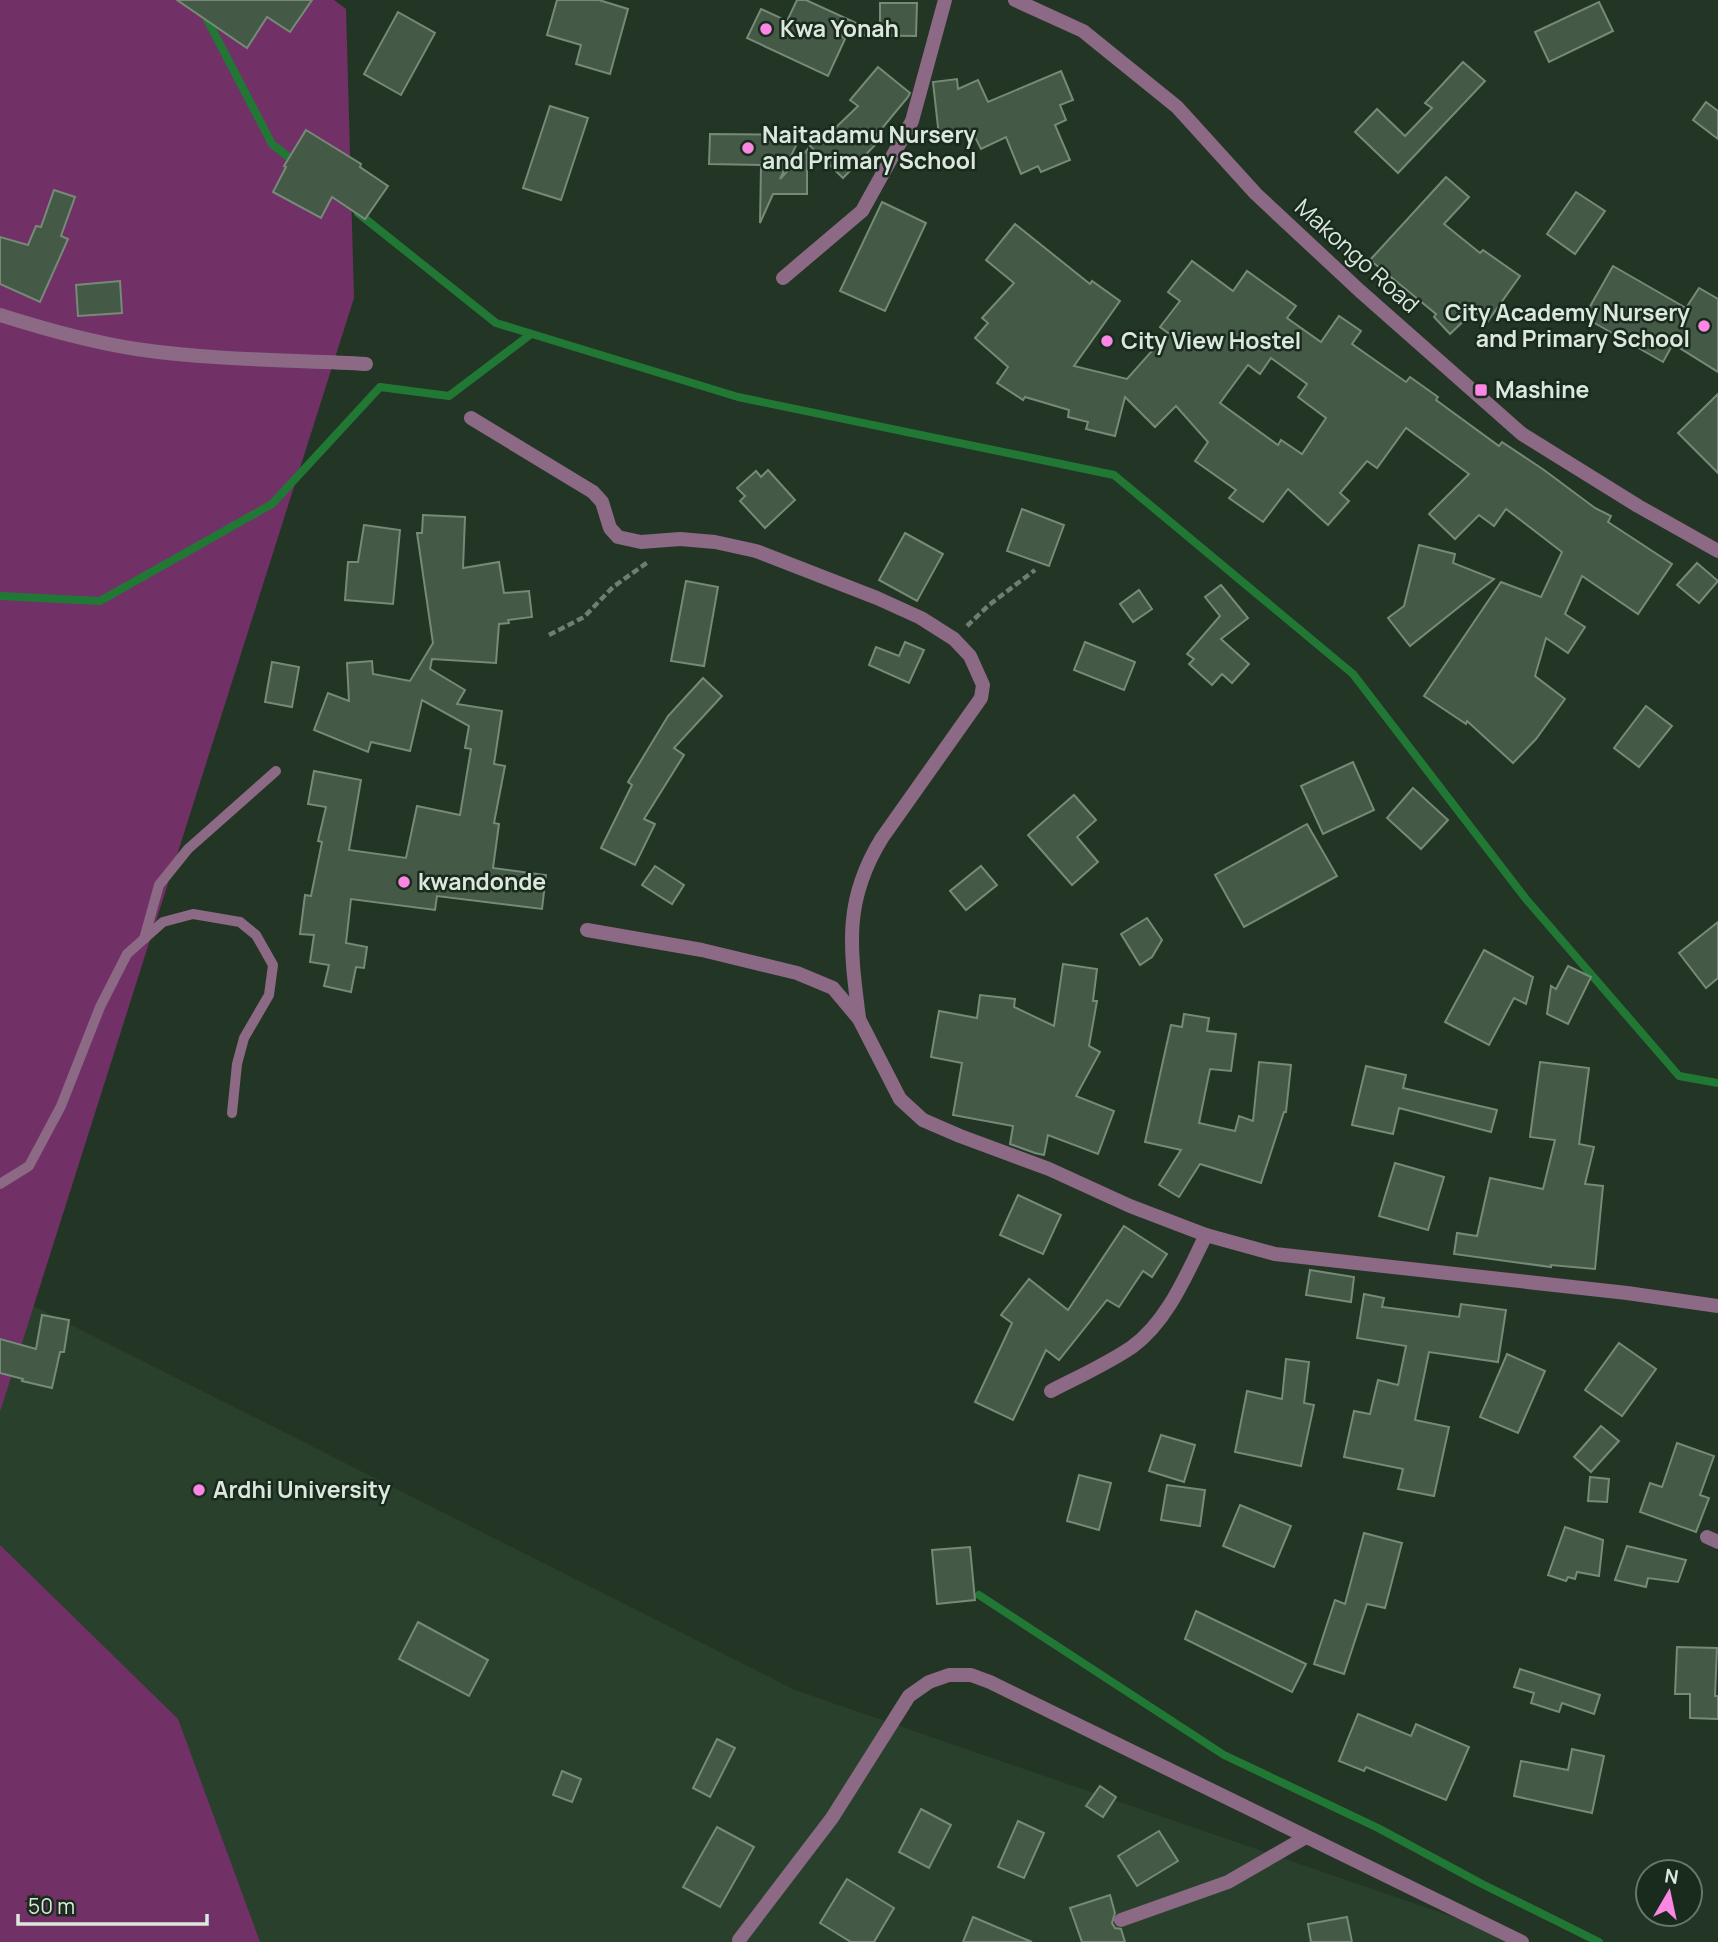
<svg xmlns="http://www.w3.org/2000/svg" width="1718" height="1942" viewBox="0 0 1718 1942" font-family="Manrope,sans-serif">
	<rect width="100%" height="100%" fill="#233525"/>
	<polygon fill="#29412c" points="0,1289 795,1690 1526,1942 0,1942"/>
	<g fill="#723166">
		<polygon points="0,0 334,0 346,9 354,298 0,1412"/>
		<polygon points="0,1545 178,1719 260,1942 0,1942"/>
	</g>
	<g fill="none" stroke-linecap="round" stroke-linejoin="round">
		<g stroke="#217835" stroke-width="8">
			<polyline points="197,0 272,144 296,163"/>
			<polyline points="358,213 496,323 738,397 1114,475 1353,674 1526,899 1679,1076 1718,1083"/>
			<polyline points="0,596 100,601 272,504 380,387 449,396 531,334"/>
			<polyline points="979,1595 1224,1755 1378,1828 1482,1884 1599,1942"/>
		</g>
	</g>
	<g fill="#455947" stroke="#758a77" stroke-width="2" fill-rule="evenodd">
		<polygon points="177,0 312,0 290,32 267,17 247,48"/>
		<polygon points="557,0 599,0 628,9 610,74 576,64 581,45 547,35"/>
		<polygon points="797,0 806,0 880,34 880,3 917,3 916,36 840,35 845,39 828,76 747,38 761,9 787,21"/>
		<polygon points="1599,2 1613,31 1549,62 1535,32"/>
		<polygon points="398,12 435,33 401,95 364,74"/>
		<polygon points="1463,62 1485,81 1398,173 1355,132 1377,109 1405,136 1432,108 1425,103"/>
		<polygon points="878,67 910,93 908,97 874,138 878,142 843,178 810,146 820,135 828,135 858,106 850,100"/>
		<polygon points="1061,71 1073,100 1060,105 1066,120 1055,125 1070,160 1041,172 1038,166 1021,174 1006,137 981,149 972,131 939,136 933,82 957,79 958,89 978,80 988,102"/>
		<polygon points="1706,102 1718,111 1718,139 1693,120"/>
		<polygon points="550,106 588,118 561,200 523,188"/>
		<polygon points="306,130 361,164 360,167 388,186 365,219 332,197 321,218 273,192 286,167 284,166"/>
		<polygon points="710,134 801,135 780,179 807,150 807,194 773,194 760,223 761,165 709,164"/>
		<polygon points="1446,177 1469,197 1444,224 1480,253 1483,250 1520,276 1488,321 1474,311 1450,334 1434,317 1436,314 1370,260"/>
		<polygon points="54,190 75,197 61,236 68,239 40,302 0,284 0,237 28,245 36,226 41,227"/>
		<polygon points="1576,192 1605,211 1575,254 1547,234"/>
		<polygon points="882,202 926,223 885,311 840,291"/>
		<path d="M1015,224L1090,284L1092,281L1120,301L1074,366L1127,379L1168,333L1160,327L1180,301L1168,292L1192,261L1233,291L1247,271L1296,306L1287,318L1321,342L1339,316L1361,331L1352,344L1406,382L1410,377L1438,397L1436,400L1499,446L1502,442L1544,470L1595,508L1611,516L1608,522L1672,564L1638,614L1582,576L1565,614L1585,627L1568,653L1546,638L1535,676L1565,699L1536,739L1513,763L1467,721L1466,724L1424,696L1501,582L1541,597L1562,552L1506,509L1494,526L1479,515L1455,539L1429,514L1469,474L1406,428L1377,468L1367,461L1340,493L1349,501L1328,525L1288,489L1263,522L1229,498L1236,490L1195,461L1208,442L1176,406L1155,427L1125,397L1115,436L1086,429L1088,422L1068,417L1069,410L1025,397L1023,400L997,383L1008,367L975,338L988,323L982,318L1014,283L986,260ZM1271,358L1307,384L1298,397L1326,418L1302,454L1281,440L1278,445L1220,403L1248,365L1260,374Z"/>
		<polygon points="1613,266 1686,308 1699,288 1718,299 1718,372 1673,344 1663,362 1584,317"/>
		<polygon points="120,281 122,313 78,316 76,285"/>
		<polygon points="1718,394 1718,473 1678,433"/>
		<polygon points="768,470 795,500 765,528 740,501 745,496 737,488 756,471 761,477"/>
		<polygon points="1022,509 1064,525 1049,566 1007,551"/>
		<polygon points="423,515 465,517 463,568 499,562 504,593 529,591 532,617 508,620 509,623 499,624 496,663 432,659 430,669 465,690 457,704 502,711 494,764 505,766 494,823 499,824 493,868 546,875 542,909 437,896 435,910 351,899 346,943 367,947 364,968 356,967 351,992 324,986 329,965 310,962 314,935 300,934 305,895 311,896 322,842 318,841 326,807 308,804 314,771 361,780 349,850 406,858 417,806 460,815 471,749 465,748 469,726 422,700 410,751 371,742 368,752 314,730 328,693 349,701 347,663 372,661 373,674 410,681 433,643 417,533 422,533"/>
		<polygon points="364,525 400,530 393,604 345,600 348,562 358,562"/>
		<polygon points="905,533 943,554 917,601 879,580"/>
		<polygon points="1419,545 1455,554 1453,563 1494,579 1410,646 1388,618 1404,606"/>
		<polygon points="1697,563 1718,581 1699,603 1677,585"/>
		<polygon points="686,581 718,587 704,666 671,661"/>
		<polygon points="1221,585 1248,618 1221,639 1249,664 1232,683 1222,674 1212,685 1189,664 1194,659 1187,654 1220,616 1205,597"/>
		<polygon points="1139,590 1152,609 1133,622 1120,604"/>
		<polygon points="905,642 924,650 909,683 869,665 876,647 899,656"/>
		<polygon points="1085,642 1135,662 1124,690 1074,670"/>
		<polygon points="272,662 299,667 292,707 265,702"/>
		<polygon points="703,678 722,696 674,748 684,755 644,819 655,824 635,865 601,848 632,785 628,782 668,716"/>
		<polygon points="1646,706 1672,726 1639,767 1614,748"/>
		<polygon points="1353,762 1374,810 1323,834 1301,786"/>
		<polygon points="1413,788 1448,820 1421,849 1387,818"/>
		<polygon points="1074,795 1096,820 1077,837 1098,862 1072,885 1028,835"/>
		<polygon points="1307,824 1337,876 1244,927 1215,875"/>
		<polygon points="655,866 684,885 672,904 642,885"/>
		<polygon points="981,866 997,885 966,910 950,891"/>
		<polygon points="1147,918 1162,940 1152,957 1140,965 1121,934"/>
		<polygon points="1718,922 1718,978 1706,988 1679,953"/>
		<polygon points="1484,950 1533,977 1526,1004 1514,998 1489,1045 1445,1022"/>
		<polygon points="1063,964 1097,969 1093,1001 1097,1001 1089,1046 1100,1052 1076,1096 1114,1111 1098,1154 1048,1135 1044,1155 1035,1153 1010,1144 1013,1126 953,1115 962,1063 931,1057 939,1011 977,1018 980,995 1015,999 1014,1007 1054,1026"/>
		<polygon points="1568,966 1591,977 1568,1024 1547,1014 1551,986 1556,989"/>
		<polygon points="1184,1014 1209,1018 1207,1031 1236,1034 1231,1071 1210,1069 1199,1123 1235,1131 1239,1116 1253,1121 1259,1062 1291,1065 1286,1112 1284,1112 1261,1183 1200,1164 1179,1197 1159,1185 1181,1150 1145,1142 1171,1025 1182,1027"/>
		<polygon points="1540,1062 1589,1068 1579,1144 1594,1147 1585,1184 1603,1186 1595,1269 1551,1265 1551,1267 1454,1254 1457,1233 1477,1236 1490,1178 1543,1189 1555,1140 1530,1137"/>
		<polygon points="1366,1066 1406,1075 1403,1088 1497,1110 1491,1132 1399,1108 1393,1134 1352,1125"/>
		<polygon points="1395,1163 1444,1177 1428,1230 1379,1216"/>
		<polygon points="1018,1195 1061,1215 1043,1254 1000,1235"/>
		<polygon points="1124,1226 1167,1254 1152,1277 1143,1271 1119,1307 1107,1300 1059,1360 1046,1350 1013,1420 975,1402 1012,1323 1001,1315 1029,1279 1068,1310"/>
		<polygon points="1310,1270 1354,1277 1351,1302 1306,1295"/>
		<polygon points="1364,1294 1384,1298 1382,1307 1459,1317 1461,1304 1506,1310 1498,1362 1429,1352 1415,1420 1449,1427 1434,1496 1398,1489 1403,1469 1344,1457 1354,1411 1370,1414 1378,1380 1398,1385 1406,1346 1357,1338"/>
		<polygon points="42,1315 69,1320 64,1352 60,1352 52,1388 22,1381 23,1379 0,1373 0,1339 36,1349"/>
		<polygon points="1619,1343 1656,1369 1622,1416 1585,1390"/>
		<polygon points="1507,1354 1545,1371 1518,1433 1480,1417"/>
		<polygon points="1286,1359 1309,1362 1304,1403 1314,1405 1301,1466 1235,1452 1247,1391 1282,1399"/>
		<polygon points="1601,1426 1619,1441 1591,1472 1574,1457"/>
		<polygon points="1161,1435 1195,1445 1184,1482 1149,1471"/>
		<polygon points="1677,1443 1714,1456 1700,1495 1709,1498 1696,1532 1640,1512 1650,1483 1662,1487"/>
		<polygon points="1079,1475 1111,1483 1099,1530 1067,1521"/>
		<polygon points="1590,1477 1609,1479 1607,1502 1588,1501"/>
		<polygon points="1167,1485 1205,1490 1200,1526 1161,1520"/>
		<polygon points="1240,1505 1291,1526 1274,1567 1223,1546"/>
		<polygon points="1565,1527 1603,1540 1599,1576 1577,1572 1575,1579 1568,1577 1566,1581 1548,1575"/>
		<polygon points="1364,1533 1402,1543 1385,1608 1367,1604 1344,1674 1314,1664 1335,1600 1345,1604"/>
		<polygon points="1627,1546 1686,1560 1678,1582 1648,1578 1646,1587 1615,1580"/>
		<polygon points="970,1547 975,1600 937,1604 932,1550"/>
		<polygon points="1196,1611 1306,1664 1292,1692 1185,1639"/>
		<polygon points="418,1622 488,1660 469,1696 399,1659"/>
		<polygon points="1677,1647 1717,1648 1715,1696 1718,1696 1718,1719 1690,1718 1690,1694 1675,1694"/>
		<polygon points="1520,1669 1600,1695 1594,1714 1562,1703 1559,1712 1531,1703 1534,1693 1514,1687"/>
		<polygon points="1358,1714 1411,1736 1416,1724 1469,1747 1446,1800 1366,1767 1364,1771 1339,1761"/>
		<polygon points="717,1739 735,1748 710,1797 693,1788"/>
		<polygon points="1572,1749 1604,1756 1592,1813 1514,1796 1521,1761 1568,1770"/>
		<polygon points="562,1771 581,1779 572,1802 553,1795"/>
		<polygon points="1100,1786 1116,1797 1103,1817 1086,1806"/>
		<polygon points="921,1809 951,1825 929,1868 899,1852"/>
		<polygon points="1018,1821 1044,1833 1024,1878 998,1867"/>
		<polygon points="717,1827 754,1847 720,1907 683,1887"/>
		<polygon points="1159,1831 1178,1861 1137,1886 1118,1856"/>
		<polygon points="847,1879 894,1908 874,1942 851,1942 820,1923"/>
		<polygon points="1110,1895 1115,1913 1112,1923 1115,1928 1121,1929 1125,1942 1082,1942 1070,1908"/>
		<polygon points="973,1917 1032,1942 963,1942"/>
		<polygon points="1347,1917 1352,1942 1311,1942 1308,1924"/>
	</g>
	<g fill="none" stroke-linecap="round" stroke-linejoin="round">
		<g stroke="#6f7e71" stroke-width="4.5" stroke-dasharray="7 3.5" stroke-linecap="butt">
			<polyline points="967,626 989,605 1035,570"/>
			<polyline points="549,635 584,617 613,587 648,562"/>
		</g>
		<g stroke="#8c6984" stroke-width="10">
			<polyline points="144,939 159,885 188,849 276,771"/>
			<polyline points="0,1184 29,1166 61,1106 100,1007 127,954 163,922 193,914 240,922 256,935 273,965 269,995 244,1038 237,1064 232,1113"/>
		</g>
		<g stroke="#8c6984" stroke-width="14">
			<polyline points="783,278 862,211 912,121 945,0"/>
			<path d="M0,315C44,329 90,342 136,349C211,360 290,360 366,364"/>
			<path d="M471,418L593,492L602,502L610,528L618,537L641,542L680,539L715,542L756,551L877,598L921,618L954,639L970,656L983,685L981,698L882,838C843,901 850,947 859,1018"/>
			<polyline points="587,930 702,950 797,973 833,988 859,1019 900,1099 923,1120 960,1136 1049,1169 1130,1206 1206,1235 1275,1254 1627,1293 1718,1306"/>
			<path d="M1051,1391C1078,1377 1107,1364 1132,1347C1168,1321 1187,1273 1206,1235"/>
			<polyline points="1707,1537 1718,1542"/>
			<polyline points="1121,1920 1228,1882 1306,1837"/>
			<polyline points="739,1940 832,1818 909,1696 929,1682 949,1675 971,1675 990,1682 1522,1942"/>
		</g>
		<polyline stroke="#8c6984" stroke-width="14" points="1015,0 1083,31 1177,107 1256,194 1360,291 1522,434 1638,506 1718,551"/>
	</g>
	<g fill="#fc86e4" stroke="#192b1c" stroke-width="2.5">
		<circle cx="766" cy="29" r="7"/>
		<circle cx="748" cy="148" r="7"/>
		<circle cx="1704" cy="326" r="7"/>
		<circle cx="1107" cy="341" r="7"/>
		<rect x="1474" y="383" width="14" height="14" rx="3.5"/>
		<circle cx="404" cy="882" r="7"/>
		<circle cx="199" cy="1490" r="7"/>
	</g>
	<g text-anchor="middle" stroke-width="5" stroke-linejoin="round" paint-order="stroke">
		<g font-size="23" font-weight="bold" fill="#dce7dd" stroke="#192b1c" text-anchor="start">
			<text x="780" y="37">Kwa Yonah</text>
			<text x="762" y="143">Naitadamu Nursery<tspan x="762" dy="26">and Primary School</tspan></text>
			<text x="1690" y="321" text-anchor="end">City Academy Nursery<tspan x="1690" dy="26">and Primary School</tspan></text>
			<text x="1121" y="349">City View Hostel</text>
			<text x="1495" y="398">Mashine</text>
			<text x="418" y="890">kwandonde</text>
			<text x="213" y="1498">Ardhi University</text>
		</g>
		<g font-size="23" fill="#dce7dd" stroke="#192b1c">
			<text transform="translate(1357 256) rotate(42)" y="8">Makongo Road</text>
		</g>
	</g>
	<g transform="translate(1669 1893) rotate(9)"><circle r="33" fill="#192b1c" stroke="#677669" stroke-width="2"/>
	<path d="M0-5L12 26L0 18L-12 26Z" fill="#fc86e4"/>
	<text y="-10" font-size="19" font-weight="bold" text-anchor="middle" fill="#dce7dd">N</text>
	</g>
	<path d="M18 1914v10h189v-10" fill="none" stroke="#dce7dd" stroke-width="3.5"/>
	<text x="28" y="1914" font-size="21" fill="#dce7dd" stroke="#192b1c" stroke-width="5" paint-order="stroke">50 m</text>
</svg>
